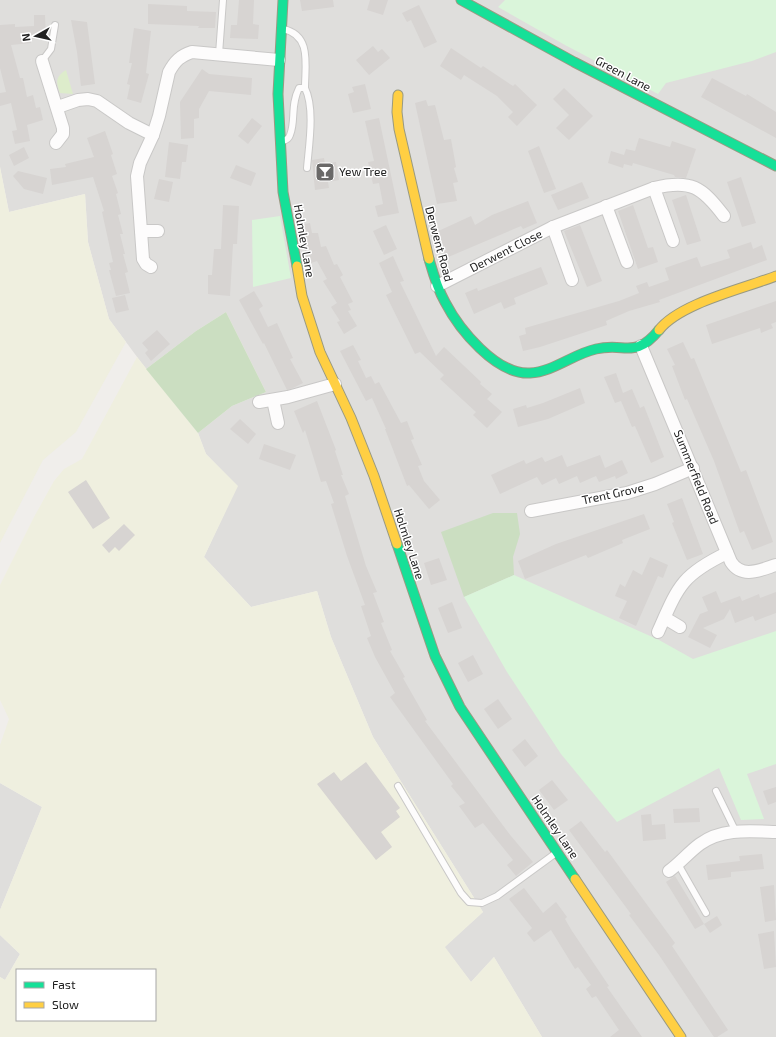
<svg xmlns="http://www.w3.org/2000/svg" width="776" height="1037" viewBox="0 0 776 1037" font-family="'Exo 2',sans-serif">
	<rect width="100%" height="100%" fill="#f0eeeb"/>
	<g fill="#dfdedc">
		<polygon points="0,0 776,0 776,1037 542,1037 494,957 471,982 444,947 483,912 373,737 331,637 317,591 251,607 204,557 237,486 206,454 198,433 232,406 266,392 226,312 196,331 146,369 109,319 88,242 85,194 9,212 0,167"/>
		<polygon points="0,783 42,807 0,910"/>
		<polygon points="0,935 20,954 5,980 0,977"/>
	</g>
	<g fill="#efefdf" fill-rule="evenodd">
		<polygon points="0,167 9,212 85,194 88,242 109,319 126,342 76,432 43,460 0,543"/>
		<path d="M137,357L198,433L206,454L238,486L204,557L251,607L317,591L331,637L373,737L483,912L445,947L471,982L494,957L542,1037H0V977L5,980L20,954L0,935V910L42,807L0,783V745L9,719L0,700V585L34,517L54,481L64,469L82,459ZM17,970H155V1020H17Z"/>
	</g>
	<path fill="#ddeccb" d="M66,70L73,94L60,93C56,82 55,77 66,70Z"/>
	<g fill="#cbdec1">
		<polygon points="226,312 266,392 232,406 198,433 146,369 196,331"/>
		<polygon points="493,513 517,513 520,534 513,557 514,575 464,597 441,532"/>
	</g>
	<g fill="#daf5da">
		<polygon points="505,0 776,0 776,52 752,61 666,83 658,94 565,45 498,7"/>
		<polygon points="280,216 291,278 253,287 252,220"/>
		<polygon points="514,575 659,640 693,659 776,631 776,764 747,774 764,819 741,820 719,768 617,822 561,754 507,672 464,597"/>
	</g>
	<g fill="#d7d4d2">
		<polygon points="239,0 254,0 253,24 259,25 258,39 230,38 231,25 237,25"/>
		<polygon points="300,0 333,0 334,7 302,11"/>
		<polygon points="370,0 388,0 383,15 367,10"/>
		<polygon points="148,4 187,6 187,11 216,12 215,28 198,28 199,26 148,24"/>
		<polygon points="419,5 437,42 424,48 411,20 407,22 402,13"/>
		<polygon points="34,15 45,15 46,38 30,39 31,43 11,45 20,78 23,78 27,97 33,95 36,108 40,107 43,120 27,125 30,141 15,144 12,131 17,130 11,103 0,106 0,93 6,92 0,68 0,25 15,24 15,27 34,26"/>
		<polygon points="71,20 87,22 95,84 81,86 77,52"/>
		<polygon points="134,28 151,31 146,73 149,74 141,103 127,99 130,85 127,84 132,63 129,63"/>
		<polygon points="373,46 378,52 382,49 390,58 369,75 356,60"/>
		<polygon points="451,48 481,68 483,66 513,86 515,84 537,105 517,126 508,117 513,112 497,96 464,75 461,80 440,66"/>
		<polygon points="202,69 209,74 252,78 251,95 209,91 199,109 199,118 194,119 194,138 181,139 180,102"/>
		<polygon points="712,78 746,96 747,94 776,112 776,138 701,97"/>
		<polygon points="365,84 371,109 353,113 348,94 354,92 352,87"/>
		<polygon points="564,88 593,116 569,140 556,128 569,115 553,99"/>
		<polygon points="426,100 428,106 435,105 444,140 451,139 456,167 454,168 458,182 453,183 457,201 437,204 415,103"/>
		<polygon points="252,118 262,126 248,144 238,136"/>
		<polygon points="379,118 399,213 378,217 375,206 383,204 379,183 373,184 368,162 374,161 365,121"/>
		<polygon points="105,131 113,154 111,155 117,174 112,176 118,193 116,194 121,214 118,215 123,234 120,234 125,254 123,254 128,272 125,273 130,293 116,296 109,270 111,270 109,263 113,262 102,212 104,211 93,177 52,185 50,169 66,167 65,164 94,157 87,138"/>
		<polygon points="639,138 670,147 672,141 696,149 686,178 675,177 674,175 633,163 632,166 624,164 623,168 608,163 611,151 624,155 626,149 635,151"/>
		<polygon points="169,142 188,145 186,162 182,162 180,179 165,177"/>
		<polygon points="539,146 556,189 544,193 528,151"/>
		<polygon points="24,147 29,158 14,166 9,155"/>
		<polygon points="324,158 325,164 336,162 339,180 328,182 329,188 315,190 312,160"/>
		<polygon points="236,165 256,173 251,186 230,178"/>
		<polygon points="18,171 47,178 43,194 24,189 13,176"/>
		<polygon points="741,177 756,223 742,227 727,182"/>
		<polygon points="159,179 173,182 169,202 154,199"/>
		<polygon points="582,182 589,198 558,210 551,195"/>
		<polygon points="686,195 701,241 687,245 672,200"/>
		<polygon points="528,201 537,223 523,229 521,226 446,258 434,233 471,216 475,225 492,215"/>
		<polygon points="223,205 239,206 237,244 233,244 230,296 208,294 208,275 212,275 214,249 221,249"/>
		<polygon points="633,205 648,248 653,247 658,262 638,269 618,211"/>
		<polygon points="310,223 312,233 318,233 321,247 326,246 334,265 337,264 343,275 340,277 353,302 348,304 351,310 348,311 357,326 344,334 337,322 340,321 331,307 337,303 323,281 327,279 317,261 308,264 299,225"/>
		<polygon points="386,225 397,249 384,255 373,231"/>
		<polygon points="580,225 602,281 587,287 564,231"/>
		<polygon points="751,242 753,249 762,245 767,260 659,300 660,302 629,311 606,321 607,325 540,347 523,351 519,336 526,334 525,328 619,301 639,293 636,286 647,282 649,287 669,280 665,268 697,257 701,267 730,258 727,250"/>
		<polygon points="393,256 404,281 400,282 436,356 444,347 481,382 480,384 492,394 487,399 502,412 487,428 473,415 476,412 440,379 444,375 420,352 415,354 386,295 392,292 379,263"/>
		<polygon points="541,267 548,284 514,298 516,304 504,309 501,302 474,314 465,293 477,288 478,291"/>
		<polygon points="254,291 263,306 259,309 268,327 277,323 293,358 290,359 303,383 293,388 287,390 264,343 263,344 239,300"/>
		<polygon points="125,295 129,310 116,313 112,298"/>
		<polygon points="776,301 776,322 771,324 773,328 761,333 760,328 712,344 706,325"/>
		<polygon points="157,330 170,344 151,361 145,353 148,350 142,343"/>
		<polygon points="683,342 691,359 694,358 741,472 746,470 771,536 773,542 752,550 744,531 740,533 714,461 687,399 685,400 672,366 675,365 667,349"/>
		<polygon points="353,345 361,360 358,361 366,378 371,376 375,384 379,382 401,423 407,421 414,439 411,440 422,465 418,466 424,481 440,500 429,509 409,485 407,486 385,429 386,429 372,398 366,401 340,351"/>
		<polygon points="616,373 623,393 632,389 640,408 644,406 664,457 651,463 635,426 632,427 621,401 615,403 604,377"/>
		<polygon points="580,388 585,403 548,419 518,427 513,409 526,405 527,408 543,403"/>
		<polygon points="317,401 336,450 335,451 343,475 341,475 349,494 345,496 366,566 377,592 373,593 384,622 381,623 392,650 390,651 405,677 403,678 427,720 425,721 511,836 533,862 516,876 507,865 513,860 483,823 475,828 459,806 465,803 451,786 453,784 390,697 395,693 375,657 367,638 371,636 361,606 365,605 347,556 331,504 334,503 326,481 321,482 305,430 303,433 294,411"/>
		<polygon points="240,419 256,434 248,444 230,429"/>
		<polygon points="264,444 296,455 290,470 259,459"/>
		<polygon points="562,455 567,467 600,455 605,468 622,460 628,473 616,479 615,476 599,482 596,476 580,483 577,476 559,484 556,478 542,485 537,477 500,494 491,475 524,460 526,464 542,457 545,462"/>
		<polygon points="86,480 110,518 93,529 68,492"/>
		<polygon points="682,498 703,554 687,560 672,523 674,522 667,504"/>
		<polygon points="644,514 650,529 622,540 623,543 588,558 586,555 525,579 518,561 556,544"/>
		<polygon points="124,524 135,535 119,551 115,547 109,553 102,545"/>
		<polygon points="650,557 668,565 663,578 658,576 636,626 619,618 627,601 615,596 620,584 625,587 633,570 642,575"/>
		<polygon points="439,558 447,580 431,585 424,563"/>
		<polygon points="716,591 721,603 740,596 742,601 759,594 760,598 776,592 776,613 755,621 753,616 735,623 730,609 724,619 703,628 717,635 710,648 688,637 700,614 708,611 702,597"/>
		<polygon points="452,602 462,628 448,633 438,608"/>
		<polygon points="473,655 483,674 468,682 458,663"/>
		<polygon points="498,699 512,719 498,729 484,709"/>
		<polygon points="525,739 538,756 525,767 512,750"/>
		<polygon points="366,762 400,808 396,811 400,817 381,832 392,847 376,860 317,784 334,772 341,781"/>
		<polygon points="552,780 568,800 554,810 539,790"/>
		<polygon points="776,787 776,802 768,805 763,791"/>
		<polygon points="699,808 700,822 674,823 673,809"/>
		<polygon points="651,814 652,825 665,824 666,839 643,841 641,815"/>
		<polygon points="581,821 605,852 607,850 675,943 672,946 728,1030 717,1037 714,1037 659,955 629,915 631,914 569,830"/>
		<polygon points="762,854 764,869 731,872 731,877 708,880 706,865 740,861 739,856"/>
		<polygon points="675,876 704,924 695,929 666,882"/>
		<polygon points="774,885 776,920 765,922 760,887"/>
		<polygon points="524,888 543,913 556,902 567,917 565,919 572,931 609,986 607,987 642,1037 610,1037 619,1030 596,996 592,998 586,989 591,985 578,967 575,969 551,930 534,942 527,933 532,928 509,899"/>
		<polygon points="717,916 722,925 710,933 704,924"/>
		<polygon points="774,931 776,967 764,969 758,934"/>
	</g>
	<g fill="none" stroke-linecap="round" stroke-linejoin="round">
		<defs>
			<g id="lane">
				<path d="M283,29C312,35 305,65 305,88"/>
				<polyline points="219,54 223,0"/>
				<polyline points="42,61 51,49 55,25"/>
				<path d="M283,141C287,140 289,138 290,135C296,120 290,106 299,88H305C315,108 309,145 307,168"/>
				<polyline points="398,786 461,893 469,902 482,903 497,896 556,853"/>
				<polyline points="716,791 736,832"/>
				<polyline points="678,864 706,913"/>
			</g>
			<g id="street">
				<polyline points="42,61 63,128 63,134 56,143"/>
				<polyline points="58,107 78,100 88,99 97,101 129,123 153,135"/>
				<polyline points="654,188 673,241"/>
				<polyline points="606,206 627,262"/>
				<polyline points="553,227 572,280"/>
				<polyline points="141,231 158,231"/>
				<path d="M151,267L146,264L143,259L137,176L140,163L153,135L159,116L169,72C175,61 180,56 192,52L279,60"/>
				<path d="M437,286L553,227L654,188C691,179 702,187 724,216"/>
				<path d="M641,346L731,562C742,579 760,570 776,565"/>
				<polyline points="273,400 278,423"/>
				<polyline points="259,402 288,397 335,384"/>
				<polyline points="531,511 627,493 655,484 693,468"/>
				<polyline points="665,618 680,627"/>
				<path d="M658,632C678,587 681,575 727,553"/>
				<path d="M669,871C680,863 689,852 700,844C722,828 750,831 776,832"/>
			</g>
			<g id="fast">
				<polyline points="283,0 278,94 283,192 297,266"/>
				<polyline points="461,0 574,62 776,166"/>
				<path d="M429,259C433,273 437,288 445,302C459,329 496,375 530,373C553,372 573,354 596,349C626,342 634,360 659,330"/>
				<polyline points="397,544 435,656 460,707 575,879"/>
			</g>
			<g id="slow">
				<polyline points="398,95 397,112 399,129 429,259"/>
				<polyline points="297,266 302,296 320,352 351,418 374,476 397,544"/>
				<path d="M659,330C680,303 743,289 776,276"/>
				<polyline points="575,879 681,1037"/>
			</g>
		</defs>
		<use href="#lane" stroke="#c9c8c7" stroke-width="8"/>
		<use href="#street" stroke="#c9c8c7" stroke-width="14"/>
		<use href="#fast" stroke="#999a82" stroke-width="11"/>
		<use href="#slow" stroke="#999a82" stroke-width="11"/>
		<use href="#lane" stroke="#fdfcfc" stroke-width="6"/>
		<use href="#street" stroke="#fdfcfc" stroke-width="12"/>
		<use href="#fast" stroke="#16e098" stroke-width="9"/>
		<use href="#slow" stroke="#ffcf43" stroke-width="9"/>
	</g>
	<defs>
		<symbol id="bar-square" viewBox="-11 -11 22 22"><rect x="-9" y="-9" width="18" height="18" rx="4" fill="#6a6968" stroke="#fff"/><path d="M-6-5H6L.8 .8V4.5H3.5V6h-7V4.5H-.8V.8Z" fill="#fff"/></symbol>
	</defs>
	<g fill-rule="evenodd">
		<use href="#bar-square" x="314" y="161" width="22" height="22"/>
	</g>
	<g text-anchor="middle" stroke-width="3" stroke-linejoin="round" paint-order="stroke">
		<g font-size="12" fill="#222" stroke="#fff">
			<text transform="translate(623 74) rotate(28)" y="4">Green Lane</text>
			<text transform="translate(304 241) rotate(80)" y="4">Holmley Lane</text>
			<text transform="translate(439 244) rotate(75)" y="4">Derwent Road</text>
			<text transform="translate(506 251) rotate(-27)" y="4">Derwent Close</text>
			<text transform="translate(696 477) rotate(68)" y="4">Summerfield Road</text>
			<text transform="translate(613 494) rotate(-12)" y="4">Trent Grove</text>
			<text transform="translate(409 544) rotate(72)" y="4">Holmley Lane</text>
			<text transform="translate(555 827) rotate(56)" y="4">Holmley Lane</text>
		</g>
		<g font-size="12" fill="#222" stroke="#fff" text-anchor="start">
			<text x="339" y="176">Yew Tree</text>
		</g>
	</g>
	<rect x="16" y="969" width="140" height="52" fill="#ffffff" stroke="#a7a7a7"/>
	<rect x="24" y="982" width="20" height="6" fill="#16e098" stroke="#a7a7a7"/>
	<text x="52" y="989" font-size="12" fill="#222222">Fast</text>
	<rect x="24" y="1002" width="20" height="6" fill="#ffcf43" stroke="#a7a7a7"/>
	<text x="52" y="1009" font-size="12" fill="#222222">Slow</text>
	<g transform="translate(36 36) rotate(262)" stroke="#ffffff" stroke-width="3" paint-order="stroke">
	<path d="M0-3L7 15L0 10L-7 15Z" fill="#222222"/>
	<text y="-6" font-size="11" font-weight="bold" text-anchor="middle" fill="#222222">N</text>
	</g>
</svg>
